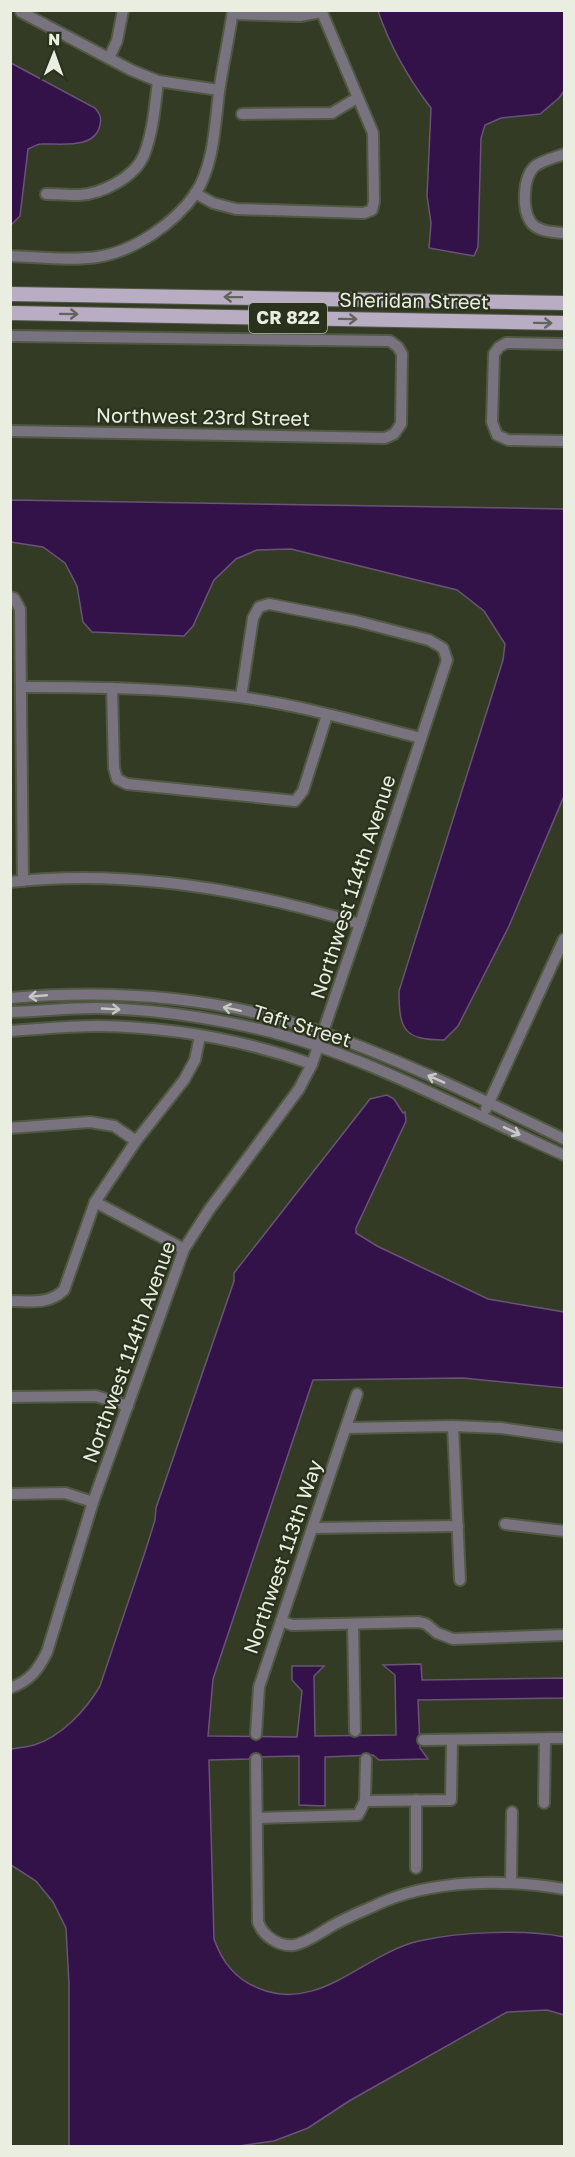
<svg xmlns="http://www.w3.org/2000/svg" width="575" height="2157" viewBox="0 0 575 2157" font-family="'Golos Text',sans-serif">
	<rect width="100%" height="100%" fill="#343b25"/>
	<g fill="#321249" stroke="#695476" stroke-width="1.5">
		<path d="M378,11H564V91L559,98L540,114L501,118L485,125L481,138L478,247L474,256L429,248L431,223L427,196L431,108C408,78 390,46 378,11Z"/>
		<path d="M11,63L95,108C100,114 102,118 100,125C95,150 59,143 41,144C37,144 33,147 28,149L20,216L11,225Z"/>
		<path d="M11,500L564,509V796L509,926L458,1026L444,1040C404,1040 399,1030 399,991L503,660L505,644L484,611L457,590L291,549L257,550L236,559L214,580L193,626L184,636L92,632L83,622L77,586L65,563L43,547L11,542Z"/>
		<path d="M387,1095L394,1099L403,1113L405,1112L406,1121L356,1228V1233L377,1246L488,1299L564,1312V1388L463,1378L313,1380L213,1679L208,1736L297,1737L302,1691L292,1680V1666H324L314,1676L315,1736L396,1735L395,1675L383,1665L421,1664L422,1680L564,1678V1698L418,1700L420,1748L428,1759L379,1760L373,1755L325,1757V1806L299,1805V1756L250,1757L249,1759L209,1760L214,1939C222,1962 235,1979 258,1988C319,2014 363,1954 419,1941C458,1932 525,1929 564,1937V2015L547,2010L507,2012L349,2101L308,2128L274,2141L239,2146H69V1984L66,1928L53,1902L36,1881L11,1865V1749C18,1748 27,1747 34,1745C61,1737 86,1710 100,1686L146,1549L155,1520L156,1508L234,1281V1273L370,1099Z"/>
	</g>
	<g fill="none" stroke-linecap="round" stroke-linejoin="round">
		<defs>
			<g id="minor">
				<polyline points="21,12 131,70 158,81 219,90"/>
				<polyline points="233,14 300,16 321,12"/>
				<polyline points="109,58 117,41 123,10"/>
				<polyline points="242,114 332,113 357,98"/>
				<path d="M564,154C555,158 542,160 534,167C523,178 522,208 530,221C537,232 553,232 564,233"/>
				<polyline points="195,193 213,203 236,209 364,213 372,210 374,202 373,133 321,10"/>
				<path d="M46,194C56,194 68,195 79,195C102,194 135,177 144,155C153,132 155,106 158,81"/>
				<path d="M10,256C39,257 70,261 97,257C133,252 175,223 195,194C214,166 215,124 219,92C223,64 229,38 233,10"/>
				<polyline points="10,336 390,341 398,347 402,354 401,424 394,434 385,438 10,431"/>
				<polyline points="564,344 506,343 499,347 494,354 492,422 497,435 508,440 564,441"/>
				<polyline points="10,597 14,598 20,609 23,881"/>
				<path d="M21,687C94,687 167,688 239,697C301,705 361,723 421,738"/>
				<polyline points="112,688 114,768 117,779 127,784 295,801 303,791 327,715"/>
				<path d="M10,882C127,869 249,890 360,924"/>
				<path d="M10,998C115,989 224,997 324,1033C406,1062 486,1101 564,1139"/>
				<path d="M10,1012C39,1011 68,1008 97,1008C151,1009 206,1017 259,1029C362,1053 467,1112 564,1155"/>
				<path d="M10,1031C40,1029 69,1026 98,1026C171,1027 244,1040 312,1064"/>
				<polyline points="486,1109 564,939"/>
				<polyline points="10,1128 90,1122 114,1126 136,1141"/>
				<polyline points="95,1202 184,1249"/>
				<path d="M10,1301C30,1301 49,1305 64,1290L95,1202L136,1141L184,1080L195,1060L200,1036"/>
				<polyline points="10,1397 96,1396 128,1406"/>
				<polyline points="453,1426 460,1580"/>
				<polyline points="346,1428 453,1426 501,1428 564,1437"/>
				<polyline points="10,1494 65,1493 93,1502"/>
				<polyline points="505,1524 564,1531"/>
				<polyline points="312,1528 458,1526"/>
				<polyline points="281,1621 292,1625 419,1622 426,1624 437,1633 453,1639 564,1635"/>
				<polyline points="353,1624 355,1731"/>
				<path d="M10,1688C30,1681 38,1670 47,1652L93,1502L184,1249L209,1210L299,1089L312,1064L360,924L447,660L443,648L429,640L356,621L269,604L259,607L253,618L241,697"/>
				<polyline points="256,1734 259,1687 357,1394"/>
				<polyline points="423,1740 564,1738"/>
				<path d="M256,1759L258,1922C263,1936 279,1947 294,1945C306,1943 320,1933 330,1927C345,1918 361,1912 376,1905C431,1879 506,1879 564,1889"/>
				<polyline points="365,1801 366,1759"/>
				<polyline points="544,1803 545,1739"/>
				<polyline points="257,1818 358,1815 365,1801 451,1800 452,1741"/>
				<polyline points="416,1868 416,1800"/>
				<polyline points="511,1883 512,1812"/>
			</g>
			<g id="major">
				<polyline points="10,294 564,303"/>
				<polyline points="10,313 564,323"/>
			</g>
		</defs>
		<use href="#minor" stroke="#515843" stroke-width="14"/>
		<use href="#major" stroke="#515843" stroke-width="16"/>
		<use href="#minor" stroke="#78737e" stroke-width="10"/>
		<use href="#major" stroke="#b8adc3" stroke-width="14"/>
	</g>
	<defs><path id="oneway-shaft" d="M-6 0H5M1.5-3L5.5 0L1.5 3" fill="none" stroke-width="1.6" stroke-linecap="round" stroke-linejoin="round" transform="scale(1.5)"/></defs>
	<g stroke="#63635f">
		<use href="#oneway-shaft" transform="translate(233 297) rotate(-179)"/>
		<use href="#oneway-shaft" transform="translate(69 314) rotate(1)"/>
		<use href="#oneway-shaft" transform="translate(348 319) rotate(1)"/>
		<use href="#oneway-shaft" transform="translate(543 323) rotate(1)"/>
	</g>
	<g stroke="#c7c9c3">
		<use href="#oneway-shaft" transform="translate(38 996) rotate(175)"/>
		<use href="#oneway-shaft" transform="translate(111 1009) rotate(3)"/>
		<use href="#oneway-shaft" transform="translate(232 1009) rotate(-168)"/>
		<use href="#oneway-shaft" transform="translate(436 1079) rotate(-156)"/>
		<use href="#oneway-shaft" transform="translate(512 1131) rotate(25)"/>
	</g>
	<g text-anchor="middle" stroke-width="4.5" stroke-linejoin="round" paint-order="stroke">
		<rect fill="#2a311c" stroke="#b0b5a5" stroke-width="1.5" x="249" y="303" width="78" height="30" rx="4.5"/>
		<g font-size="18" font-weight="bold" fill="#e9eee0">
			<text x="288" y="324">CR 822</text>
		</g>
		<g font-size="20" fill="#e9eee0" stroke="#2a311c">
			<text transform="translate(414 301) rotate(1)" y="7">Sheridan Street</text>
			<text transform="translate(203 417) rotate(1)" y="7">Northwest 23rd Street</text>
			<text transform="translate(353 887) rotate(-72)" y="7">Northwest 114th Avenue</text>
			<text transform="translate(302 1026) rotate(17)" y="7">Taft Street</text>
			<text transform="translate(129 1352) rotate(-70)" y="7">Northwest 114th Avenue</text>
			<text transform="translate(283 1557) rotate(-71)" y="7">Northwest 113th Way</text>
		</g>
	</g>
	<rect width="575" height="2157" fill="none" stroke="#e9eee0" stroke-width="24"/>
	<g transform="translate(54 54) rotate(1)" stroke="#2a311c" stroke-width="4.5" paint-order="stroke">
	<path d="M0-4.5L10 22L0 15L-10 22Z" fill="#e9eee0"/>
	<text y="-9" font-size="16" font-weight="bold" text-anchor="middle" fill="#e9eee0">N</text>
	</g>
</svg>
